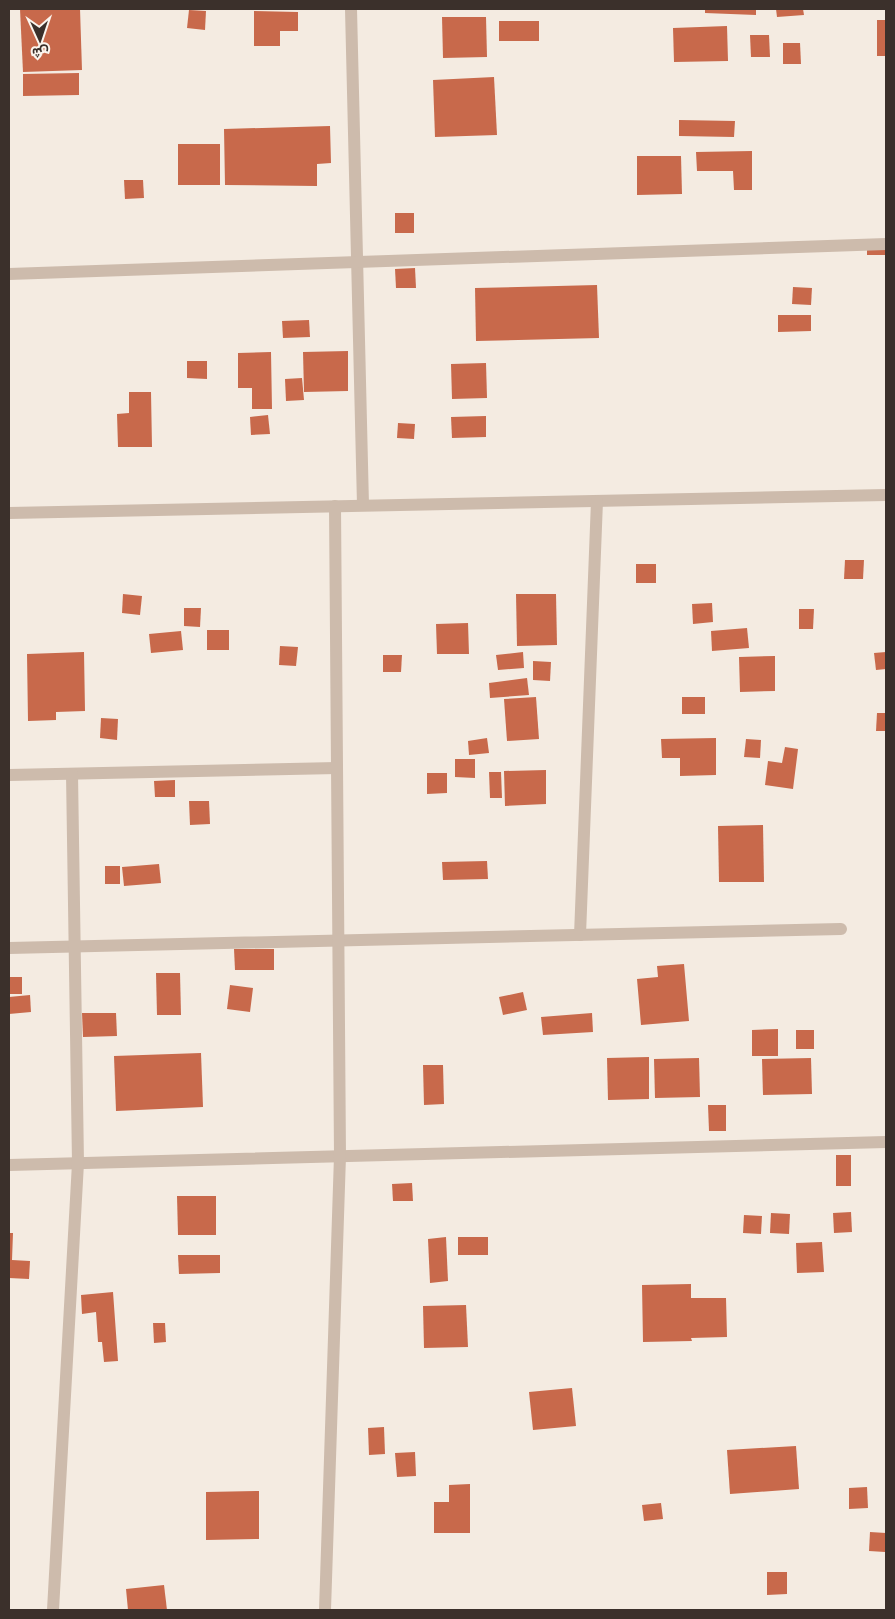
<svg xmlns="http://www.w3.org/2000/svg" width="895" height="1619" viewBox="0 0 895 1619" font-family="Roboto,Vazirmatn,sans-serif">
	<rect width="100%" height="100%" fill="#f4ebe1"/>
	<g fill="#c8694b">
		<polygon points="20,9 80,9 82,70 23,72"/>
		<polygon points="705,9 756,9 756,15 705,13"/>
		<polygon points="776,9 803,9 804,15 777,17"/>
		<polygon points="189,10 206,11 205,30 187,28"/>
		<polygon points="254,11 298,12 298,31 280,31 280,46 254,46"/>
		<polygon points="442,17 486,17 487,57 443,58"/>
		<rect x="877" y="20" width="9" height="36"/>
		<rect x="499" y="21" width="40" height="20"/>
		<polygon points="727,26 728,61 674,62 673,28"/>
		<polygon points="750,35 769,35 770,57 751,57"/>
		<polygon points="783,43 800,43 801,64 783,64"/>
		<polygon points="79,73 79,95 23,96 23,74"/>
		<polygon points="494,77 497,135 435,137 433,80"/>
		<polygon points="679,120 735,121 734,137 679,136"/>
		<polygon points="330,126 331,163 317,164 317,186 225,185 224,129"/>
		<rect x="178" y="144" width="42" height="41"/>
		<polygon points="752,151 752,190 734,190 733,171 697,171 696,152"/>
		<polygon points="637,156 681,156 682,194 637,195"/>
		<polygon points="124,180 143,180 144,198 125,199"/>
		<rect x="395" y="213" width="19" height="20"/>
		<polygon points="867,239 886,240 886,255 867,255"/>
		<polygon points="415,268 416,288 396,288 395,269"/>
		<polygon points="597,285 599,338 476,341 475,288"/>
		<polygon points="793,287 812,288 811,305 792,304"/>
		<polygon points="778,315 811,315 811,331 778,332"/>
		<polygon points="309,320 310,337 283,338 282,321"/>
		<polygon points="348,351 348,391 304,392 303,352"/>
		<polygon points="271,352 272,409 252,409 252,388 238,388 238,353"/>
		<polygon points="187,361 207,361 207,379 187,378"/>
		<polygon points="486,363 487,398 452,399 451,364"/>
		<polygon points="302,378 304,400 286,401 285,379"/>
		<polygon points="129,392 151,392 152,447 118,447 117,414 129,413"/>
		<polygon points="268,415 270,434 251,435 250,417"/>
		<polygon points="486,416 486,437 452,438 451,417"/>
		<polygon points="398,423 415,424 414,439 397,438"/>
		<polygon points="845,560 864,560 863,579 844,579"/>
		<rect x="636" y="564" width="20" height="19"/>
		<polygon points="123,594 142,596 140,615 122,613"/>
		<polygon points="516,594 556,594 557,645 517,646"/>
		<polygon points="712,603 713,622 693,624 692,604"/>
		<polygon points="184,608 201,608 200,627 184,626"/>
		<polygon points="799,609 814,609 813,629 799,629"/>
		<polygon points="468,623 469,654 437,654 436,624"/>
		<polygon points="747,628 749,648 712,651 711,631"/>
		<rect x="207" y="630" width="22" height="20"/>
		<polygon points="181,631 183,650 151,653 149,634"/>
		<polygon points="280,646 298,647 296,666 279,665"/>
		<polygon points="84,652 85,711 56,712 56,720 28,721 27,654"/>
		<polygon points="523,652 524,668 498,670 496,655"/>
		<polygon points="886,652 886,669 876,670 874,653"/>
		<polygon points="383,655 402,655 401,672 383,672"/>
		<polygon points="775,656 775,691 740,692 739,657"/>
		<polygon points="533,661 551,662 550,681 533,680"/>
		<polygon points="527,678 529,695 490,698 489,683"/>
		<polygon points="536,697 539,739 507,741 504,699"/>
		<rect x="682" y="697" width="23" height="17"/>
		<polygon points="877,713 886,713 886,731 876,731"/>
		<polygon points="101,718 118,719 117,740 100,738"/>
		<polygon points="487,738 489,753 469,755 468,741"/>
		<polygon points="716,738 716,775 680,776 680,758 662,758 661,739"/>
		<polygon points="746,739 761,740 760,758 744,757"/>
		<polygon points="785,747 798,749 793,789 765,785 768,761 782,763"/>
		<polygon points="455,759 475,759 475,778 455,777"/>
		<polygon points="546,770 546,804 505,806 504,771"/>
		<polygon points="489,772 501,772 502,798 490,798"/>
		<polygon points="427,773 447,773 447,793 427,794"/>
		<polygon points="175,780 175,797 155,797 154,781"/>
		<polygon points="189,801 209,801 210,824 190,825"/>
		<polygon points="763,825 764,882 719,882 718,826"/>
		<polygon points="487,861 488,879 443,880 442,862"/>
		<polygon points="159,864 161,883 124,886 122,867"/>
		<rect x="105" y="866" width="15" height="18"/>
		<polygon points="234,949 274,949 274,970 235,970"/>
		<polygon points="684,964 689,1021 641,1025 637,979 658,977 657,966"/>
		<polygon points="156,973 180,973 181,1015 157,1015"/>
		<rect x="9" y="977" width="13" height="17"/>
		<polygon points="230,985 253,988 250,1012 227,1009"/>
		<polygon points="523,992 527,1010 503,1015 499,997"/>
		<polygon points="30,995 31,1012 9,1014 9,997"/>
		<polygon points="82,1013 116,1013 117,1036 83,1037"/>
		<polygon points="592,1013 593,1032 543,1035 541,1017"/>
		<polygon points="778,1029 778,1056 752,1056 752,1030"/>
		<rect x="796" y="1030" width="18" height="19"/>
		<polygon points="201,1053 203,1107 116,1111 114,1056"/>
		<polygon points="649,1057 649,1099 608,1100 607,1058"/>
		<polygon points="699,1058 700,1097 655,1098 654,1059"/>
		<polygon points="811,1058 812,1094 763,1095 762,1059"/>
		<polygon points="423,1065 443,1065 444,1104 424,1105"/>
		<polygon points="708,1105 726,1105 726,1131 709,1131"/>
		<rect x="836" y="1155" width="15" height="31"/>
		<polygon points="412,1183 413,1201 393,1201 392,1184"/>
		<polygon points="177,1196 216,1196 216,1235 178,1235"/>
		<polygon points="851,1212 852,1232 834,1233 833,1213"/>
		<polygon points="771,1213 790,1214 789,1234 770,1233"/>
		<polygon points="744,1215 762,1216 761,1234 743,1233"/>
		<polygon points="9,1233 13,1233 12,1260 30,1261 29,1279 9,1278"/>
		<polygon points="446,1237 448,1281 430,1283 428,1239"/>
		<rect x="458" y="1237" width="30" height="18"/>
		<polygon points="822,1242 824,1272 797,1273 796,1243"/>
		<polygon points="178,1255 220,1255 220,1273 179,1274"/>
		<polygon points="691,1284 691,1298 726,1298 727,1337 691,1338 692,1341 643,1342 642,1285"/>
		<polygon points="113,1292 118,1361 104,1362 102,1342 98,1342 96,1312 82,1314 81,1295"/>
		<polygon points="466,1305 468,1347 424,1348 423,1306"/>
		<polygon points="153,1323 165,1323 166,1342 154,1343"/>
		<polygon points="572,1388 576,1426 533,1430 529,1392"/>
		<polygon points="384,1427 385,1454 369,1455 368,1428"/>
		<polygon points="796,1446 799,1489 730,1494 727,1450"/>
		<polygon points="415,1452 416,1476 397,1477 395,1453"/>
		<polygon points="470,1484 470,1533 434,1533 434,1502 449,1502 449,1485"/>
		<polygon points="867,1487 868,1508 849,1509 849,1488"/>
		<polygon points="259,1491 259,1539 206,1540 206,1492"/>
		<polygon points="661,1503 663,1519 644,1521 642,1505"/>
		<polygon points="870,1532 886,1533 885,1552 869,1551"/>
		<polygon points="767,1572 787,1572 787,1594 767,1595"/>
		<polygon points="164,1585 167,1610 128,1610 126,1589"/>
	</g>
	<g fill="none" stroke-linecap="round" stroke-linejoin="round">
		<g stroke="#cdbbac" stroke-width="12">
			<polyline points="351,9 363,505"/>
			<polyline points="9,274 886,244"/>
			<polyline points="9,513 886,495"/>
			<polyline points="9,775 337,768"/>
			<polyline points="580,935 597,501"/>
			<polyline points="9,948 841,929"/>
			<polyline points="9,1165 886,1142"/>
			<polyline points="53,1610 78,1163 72,774"/>
			<polyline points="325,1610 340,1156 335,506"/>
		</g>
	</g>
	<rect width="895" height="1619" fill="none" stroke="#3b302b" stroke-width="20"/>
	<g transform="translate(40 40) rotate(177)" stroke="#fbf5ee" stroke-width="4" paint-order="stroke">
	<path d="M0-4L9 19L0 12L-9 19Z" fill="#3b302b"/>
	<text y="-8" font-size="14" font-weight="bold" text-anchor="middle" fill="#3b302b">ش</text>
	</g>
</svg>
